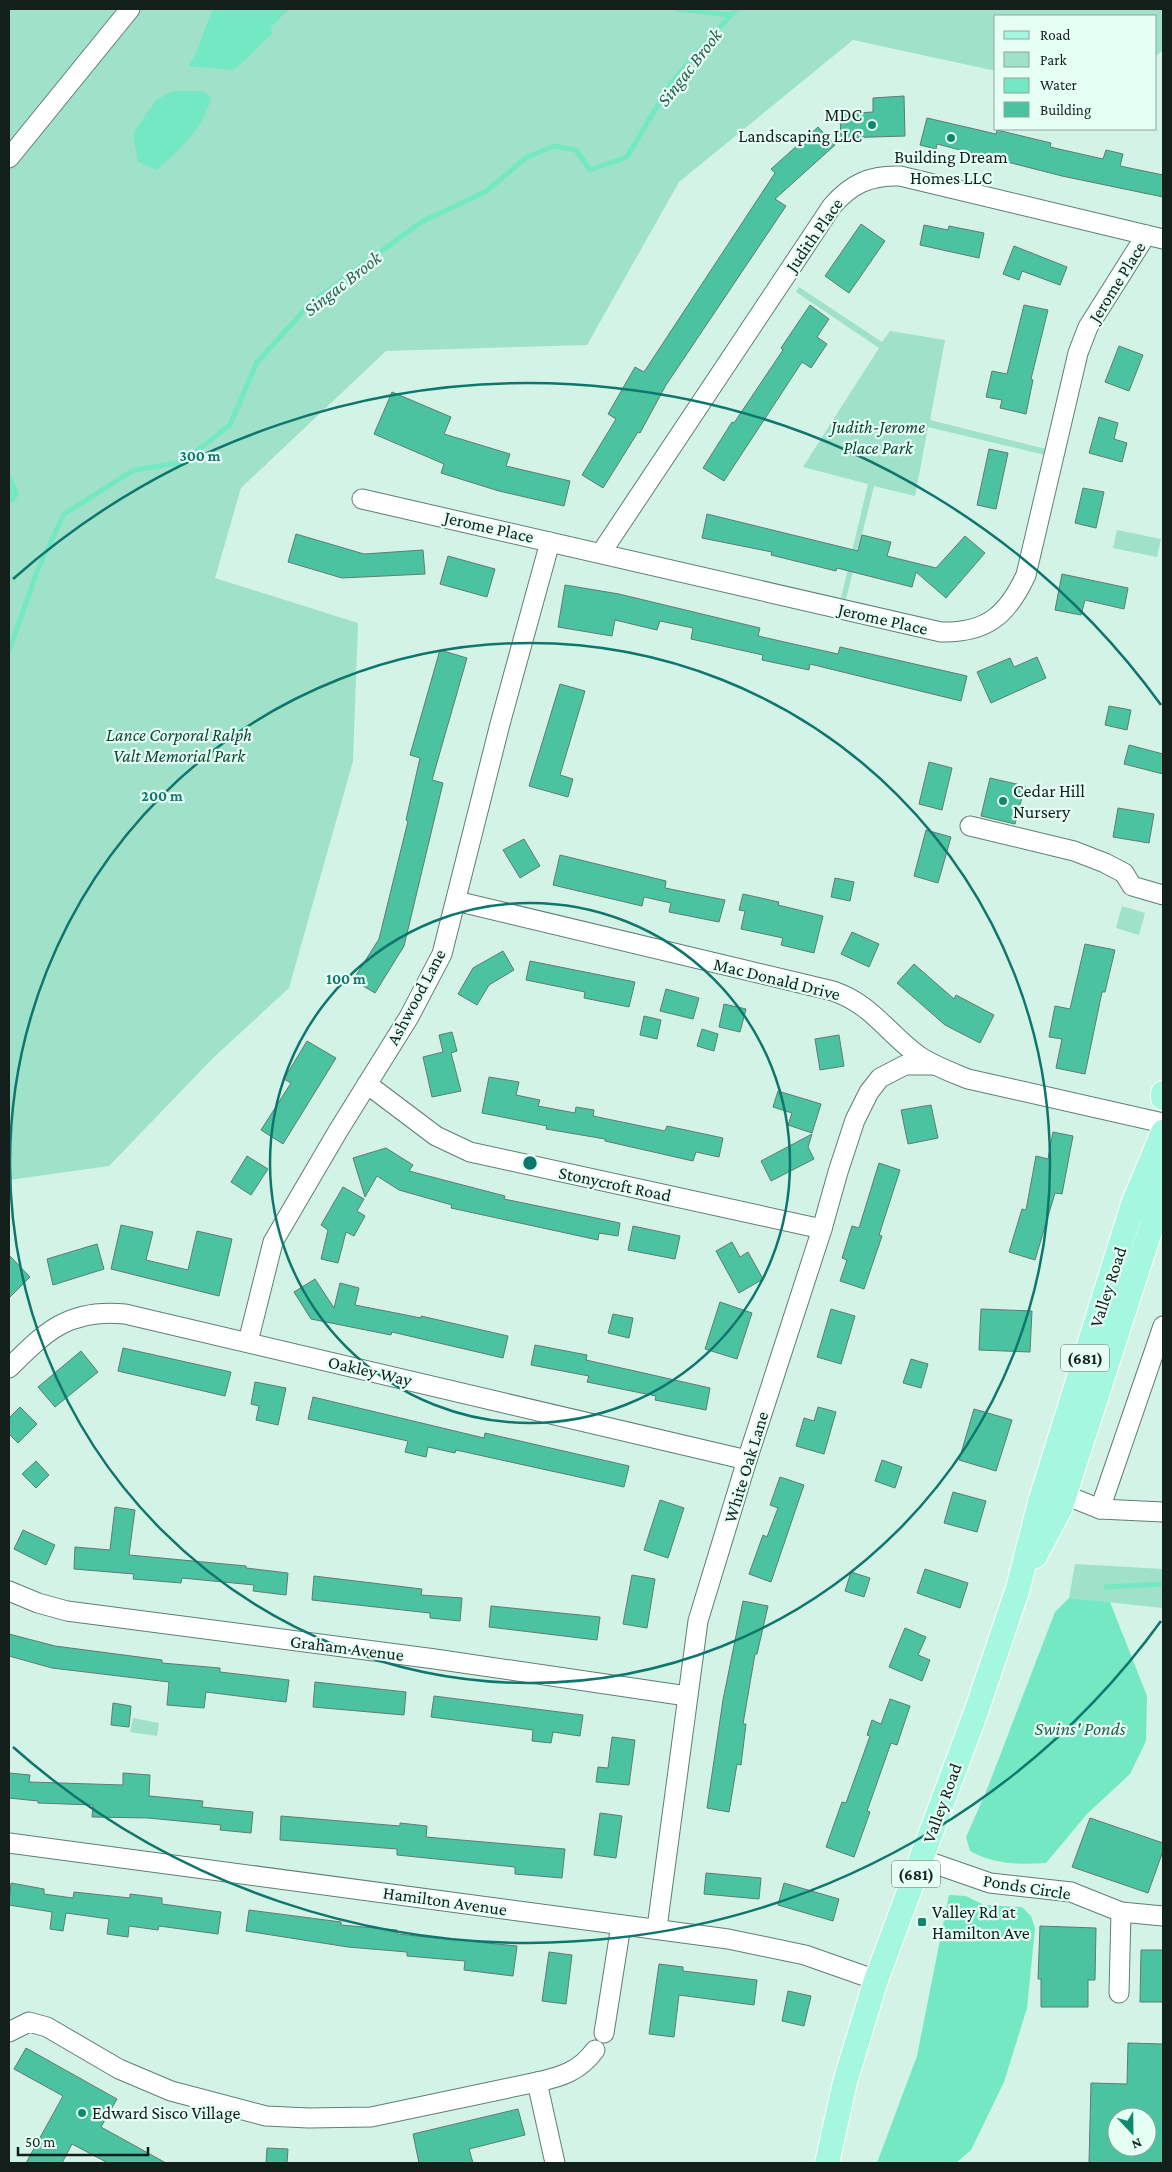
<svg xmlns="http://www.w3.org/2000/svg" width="1172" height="2172" viewBox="0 0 1172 2172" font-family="'Crimson Pro',serif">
	<rect width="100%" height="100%" fill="#d3f3e7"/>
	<g fill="#9fe1c9">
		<polygon points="9,9 1163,9 1163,50 1156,56 1156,16 996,16 996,71 853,40 679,182 587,345 386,351 241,488 215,578 358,623 353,761 289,988 213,1058 109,1166 9,1180"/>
		<polygon points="799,287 882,342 890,331 945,340 930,420 1046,449 1045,455 928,427 915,496 874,486 846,599 841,598 868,484 803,467 879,348 796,292"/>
		<polygon points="1117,530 1161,539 1157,557 1113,548"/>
		<polygon points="1122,906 1145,913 1139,935 1116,928"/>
		<polygon points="1075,1564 1163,1569 1163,1608 1069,1598"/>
		<polygon points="133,1718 159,1723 157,1736 130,1732"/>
	</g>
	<g fill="#73e8c3">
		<path d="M213,9H289L271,27L272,34C258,46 248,59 233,70L189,66C200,48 204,28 213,9Z"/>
		<path d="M173,91H203L211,97C206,125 178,152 156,170L138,162L133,134L156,100Z"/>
		<polygon points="9,471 19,494 14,502 9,502"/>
		<path d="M1069,1598L1110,1602L1147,1696L1146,1741L1130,1774L1087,1814L1046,1863C1019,1865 994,1864 970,1851L966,1837L986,1792L1055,1612Z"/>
		<polygon points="949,1895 966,1896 984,1905 1022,1907 1031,1916 1035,1928 1027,2008 1004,2082 971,2150 956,2163 877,2163 917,2056"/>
	</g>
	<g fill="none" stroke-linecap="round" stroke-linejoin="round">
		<g stroke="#73e8c3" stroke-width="5">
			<polyline points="678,9 730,15"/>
			<polyline points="9,651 38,569 64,514 134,470 183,462 230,425 257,362 311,303 421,222 485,192 527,157 554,146 576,150 590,170 627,157 671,83 736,9"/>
			<polyline points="1106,1587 1163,1584"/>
		</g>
	</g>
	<g fill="#4bc3a0" stroke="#5f7c72" fill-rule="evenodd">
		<polygon points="904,96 905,136 841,138 840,114 873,112 873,98"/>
		<polygon points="927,118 996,134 997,130 1051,143 1050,147 1103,159 1106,150 1123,154 1120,166 1163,175 1163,197 1062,176 937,144 936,149 920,145"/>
		<polygon points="818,127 835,145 775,199 786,206 666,385 640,433 638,432 603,488 582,475 616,419 608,414 635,367 644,372 775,173 771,169"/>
		<polygon points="861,224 885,241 849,293 825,276"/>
		<polygon points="924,225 948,230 949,226 984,233 979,258 920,245"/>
		<polygon points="1014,246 1067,267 1060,285 1022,271 1019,280 1003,274"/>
		<polygon points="810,305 829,319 817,337 827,344 811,368 802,362 724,481 703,468 732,422 734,423 783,350 781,348"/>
		<polygon points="1024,305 1048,310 1031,379 1033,380 1026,414 1000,408 1002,400 986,397 992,371 1007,374"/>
		<polygon points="1119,346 1143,355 1129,391 1105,382"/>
		<polygon points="392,392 451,417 444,434 510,454 506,466 570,481 564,506 499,491 441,473 444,464 374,434"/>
		<polygon points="1099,417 1118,423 1114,439 1127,443 1122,462 1089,453"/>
		<polygon points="989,449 1008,453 996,509 977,505"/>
		<polygon points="1083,488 1104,492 1096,528 1075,523"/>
		<polygon points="707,514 858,551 862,535 891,542 887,556 936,568 965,536 985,553 946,598 916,572 912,587 837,568 836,571 771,555 772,552 702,538"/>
		<polygon points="296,534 364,554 423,550 425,574 342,578 288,562"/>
		<polygon points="448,556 495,569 487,597 440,584"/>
		<polygon points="1062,574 1128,588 1124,609 1085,600 1081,615 1055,610"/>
		<polygon points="565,585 619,594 760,628 758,636 838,654 840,647 967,676 961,701 810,664 809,670 762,660 763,655 691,639 693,628 660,621 657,630 615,620 612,636 558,627"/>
		<polygon points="440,650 467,658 432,780 443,783 404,946 375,993 353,980 379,939 408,821 406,820 420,758 410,755"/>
		<polygon points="1037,657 1046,678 991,703 977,672 1010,658 1014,667"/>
		<polygon points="560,684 585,691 560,775 573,779 568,797 529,786"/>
		<polygon points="1109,706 1131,710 1127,730 1105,725"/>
		<polygon points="1129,745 1163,754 1163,774 1124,764"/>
		<polygon points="929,762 952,768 942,810 919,804"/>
		<polygon points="990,778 1025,786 1015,824 981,816"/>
		<polygon points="1118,808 1154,814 1149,843 1113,837"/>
		<polygon points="926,830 951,837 938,883 914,876"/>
		<polygon points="524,839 540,866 520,878 503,850"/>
		<polygon points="560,855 666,881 665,888 725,900 719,922 669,912 671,903 644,897 642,906 553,885"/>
		<polygon points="835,878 854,882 850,901 831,897"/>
		<polygon points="743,894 779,902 778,905 823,916 814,953 781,945 783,938 741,929 745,911 739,910"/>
		<polygon points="852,932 879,944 869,967 841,954"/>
		<polygon points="1085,944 1115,950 1105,992 1102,992 1085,1074 1056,1068 1062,1039 1049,1037 1055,1006 1070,1009"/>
		<polygon points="503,951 514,970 489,985 477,1005 458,994 473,968"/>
		<polygon points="530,961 635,982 629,1007 584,998 585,992 526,980"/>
		<polygon points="914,964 954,999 956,995 994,1015 980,1043 945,1025 897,983"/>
		<polygon points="666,989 699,998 693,1019 660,1011"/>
		<polygon points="724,1004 746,1009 740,1032 719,1027"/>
		<polygon points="644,1016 661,1020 657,1039 640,1035"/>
		<polygon points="702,1029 718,1034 714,1051 697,1046"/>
		<polygon points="452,1032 457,1051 451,1053 461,1091 432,1097 423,1057 443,1052 439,1035"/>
		<polygon points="839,1035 844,1066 820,1070 815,1039"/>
		<polygon points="307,1041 336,1058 283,1144 261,1130 291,1083 284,1079"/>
		<polygon points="489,1077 519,1082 516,1095 540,1100 538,1106 575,1113 576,1107 594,1110 593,1116 665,1131 667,1126 723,1138 719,1157 696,1152 693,1161 605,1141 605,1139 546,1129 547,1126 482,1113"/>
		<polygon points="778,1091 821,1104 812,1133 788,1125 792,1113 773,1107"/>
		<polygon points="931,1105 938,1138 908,1144 901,1110"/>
		<polygon points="1053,1132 1073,1136 1062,1194 1055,1193 1035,1260 1009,1252 1022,1209 1026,1210 1036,1156 1048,1159"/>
		<polygon points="812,1134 808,1147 814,1159 771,1181 761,1161"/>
		<polygon points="386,1148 413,1165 409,1171 505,1196 504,1199 620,1223 618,1236 599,1233 598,1240 451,1208 452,1205 399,1190 377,1176 365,1197 353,1158"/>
		<polygon points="247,1156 268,1169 251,1195 231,1182"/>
		<polygon points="879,1163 900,1170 879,1235 882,1236 864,1289 840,1281 847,1260 842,1258 852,1226 859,1228"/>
		<polygon points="343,1187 364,1199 357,1211 365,1216 354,1236 346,1232 338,1263 321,1259 328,1230 321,1225"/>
		<polygon points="121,1225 153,1232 146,1260 188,1270 197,1231 232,1239 219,1296 111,1269"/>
		<polygon points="633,1226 680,1236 675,1259 628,1250"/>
		<polygon points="732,1242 740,1257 748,1252 763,1279 739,1293 716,1251"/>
		<polygon points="97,1244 104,1269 53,1285 47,1259"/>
		<polygon points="9,1255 30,1277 9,1298"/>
		<polygon points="315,1279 334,1308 340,1283 359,1288 355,1305 421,1318 421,1316 508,1336 503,1358 392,1332 391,1335 311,1319 294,1292"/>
		<polygon points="720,1302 752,1313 737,1359 705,1349"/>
		<polygon points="831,1309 855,1316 841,1364 817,1357"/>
		<polygon points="981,1309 1032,1311 1030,1352 979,1350"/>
		<polygon points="613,1314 633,1318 629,1338 608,1333"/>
		<polygon points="535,1345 587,1355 586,1360 710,1388 706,1410 655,1400 656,1396 587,1382 589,1376 531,1365"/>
		<polygon points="123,1348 231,1372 225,1396 118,1371"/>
		<polygon points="81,1351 98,1372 55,1407 38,1387"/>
		<polygon points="911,1359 928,1364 921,1388 903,1383"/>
		<polygon points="255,1382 286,1388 278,1425 256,1420 259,1406 251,1404"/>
		<polygon points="313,1397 484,1438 485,1433 629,1466 624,1487 456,1450 455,1453 428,1447 426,1457 405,1452 408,1441 308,1419"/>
		<polygon points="20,1407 37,1424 18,1443 9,1434 9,1418"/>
		<polygon points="818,1407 836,1412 824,1454 796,1446 804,1418 814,1421"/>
		<polygon points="974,1409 1012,1420 996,1471 959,1460"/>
		<polygon points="882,1460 902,1467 895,1488 875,1481"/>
		<polygon points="36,1461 49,1475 36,1488 22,1474"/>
		<polygon points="780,1477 804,1485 771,1582 749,1574 763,1535 767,1537 778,1508 770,1505"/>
		<polygon points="953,1492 986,1501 977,1532 944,1523"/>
		<polygon points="660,1500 684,1508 668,1558 644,1550"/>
		<polygon points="115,1507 135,1510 129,1555 246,1566 246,1568 288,1573 286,1595 253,1591 254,1585 182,1578 181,1583 133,1579 134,1574 74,1569 75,1547 110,1550"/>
		<polygon points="23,1530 55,1545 46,1565 14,1549"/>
		<polygon points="925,1569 968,1583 960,1608 917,1593"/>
		<polygon points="851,1572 870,1578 864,1597 845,1591"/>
		<polygon points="632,1575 655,1579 647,1628 623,1624"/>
		<polygon points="314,1576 422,1589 421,1595 462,1598 460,1621 430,1618 430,1613 312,1600"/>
		<polygon points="743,1601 768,1606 757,1654 755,1654 743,1724 746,1724 741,1765 737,1764 729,1812 707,1808 723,1700"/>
		<polygon points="491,1606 600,1617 597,1640 489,1627"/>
		<polygon points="905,1628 926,1637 918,1655 930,1660 922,1681 889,1667"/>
		<polygon points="9,1634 55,1646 162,1660 162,1663 220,1668 220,1672 289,1680 286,1702 206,1692 204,1708 167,1705 169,1682 52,1668 9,1656"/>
		<polygon points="315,1682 406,1692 404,1715 313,1707"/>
		<polygon points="434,1696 583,1715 580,1736 553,1732 551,1743 532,1741 533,1730 431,1717"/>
		<polygon points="890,1699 910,1706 897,1745 891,1743 867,1811 870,1812 854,1857 826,1847 842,1802 846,1803 870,1736 867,1735 872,1720 881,1724"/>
		<polygon points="113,1703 131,1706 129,1727 111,1725"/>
		<polygon points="612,1737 635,1740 629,1785 596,1782 598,1767 608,1768"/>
		<polygon points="9,1773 30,1775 29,1782 123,1785 123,1773 150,1775 149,1796 203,1801 202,1807 253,1812 251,1833 220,1830 221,1825 148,1818 92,1817 93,1805 38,1803 38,1801 9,1798"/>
		<polygon points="600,1813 622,1816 616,1858 594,1855"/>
		<polygon points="281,1816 400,1826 400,1823 427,1826 426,1837 565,1849 562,1878 515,1874 515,1867 397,1855 397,1849 280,1840"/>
		<polygon points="1090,1818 1163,1843 1163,1851 1148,1893 1072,1867"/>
		<polygon points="706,1873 761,1878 759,1899 704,1894"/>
		<polygon points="11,1883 44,1889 44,1894 73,1898 74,1892 130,1898 130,1894 162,1898 162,1904 221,1912 218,1934 159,1926 158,1930 129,1926 128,1937 107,1934 109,1919 66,1913 63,1931 50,1929 52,1912 9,1905"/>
		<polygon points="784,1883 839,1899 833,1921 778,1905"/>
		<polygon points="249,1910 341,1922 341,1925 397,1930 397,1934 517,1946 513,1976 464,1970 465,1961 407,1956 407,1952 348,1947 246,1931"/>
		<polygon points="1040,1926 1096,1928 1095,1980 1088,1980 1088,2007 1041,2007 1041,1979 1038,1979"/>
		<polygon points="1141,1950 1163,1950 1163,2002 1140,2002"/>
		<polygon points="549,1952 572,1955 566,2004 542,2001"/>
		<polygon points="659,1964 683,1967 683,1971 757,1980 754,2005 679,1995 674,2037 649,2034"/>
		<polygon points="788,1991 811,1996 804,2026 782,2021"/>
		<path d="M1128,2043L1163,2044V2163H1089L1091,2083L1127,2084ZM1117,2117H1147V2147H1117Z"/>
		<polygon points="26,2048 117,2099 101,2127 166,2163 108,2163 72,2144 62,2163 26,2163 63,2096 14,2069"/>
		<polygon points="518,2109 525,2135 469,2149 473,2163 419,2163 413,2134"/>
		<polygon points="267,2148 288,2149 287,2163 266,2163"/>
	</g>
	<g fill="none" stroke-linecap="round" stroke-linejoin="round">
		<defs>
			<g id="minor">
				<polyline points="9,158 130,9"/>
				<path d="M362,499L941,632C986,633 1007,616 1026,575L1078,353L1088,327L1146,235"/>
				<path d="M601,553L832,206C851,184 870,175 900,176L1163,239"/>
				<polyline points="970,826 1074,851 1105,863 1124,873 1132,886 1163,895"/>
				<path d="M456,901L833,991C873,1005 886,1032 919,1056C934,1066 951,1072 968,1079L1163,1123"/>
				<polyline points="367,1084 436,1136 470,1152 822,1229"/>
				<polyline points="248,1342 273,1242 338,1131 409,1017 442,954 500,724 550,542"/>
				<path d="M9,1368C45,1332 69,1308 125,1314L747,1460"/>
				<polyline points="1065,1495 1100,1509 1163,1512"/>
				<polyline points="1100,1509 1163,1326"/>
				<polyline points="9,1591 38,1603 67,1611 435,1659 687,1696"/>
				<polyline points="9,1843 728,1939 805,1955 876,1980"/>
				<polyline points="921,1859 990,1883 1071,1892 1121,1912 1163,1916"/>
				<polyline points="657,1928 698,1621 747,1460 822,1229 838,1172 855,1120 869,1092 880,1078 905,1065 934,1065"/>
				<polyline points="1119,1993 1121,1912"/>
				<polyline points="9,2032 29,2022 47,2027 119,2069 171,2091 266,2116 309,2118 371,2117 537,2082 555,2163"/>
				<polyline points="604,2033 621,1925"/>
				<path d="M537,2082C561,2077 580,2071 595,2050"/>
			</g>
			<g id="major">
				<polyline points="1163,1093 1163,1098"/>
				<polyline points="1035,1556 1060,1509 1152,1225 1161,1158"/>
				<polyline points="827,2163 845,2082 876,1980 976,1712 1018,1588 1040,1502 1133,1204 1163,1132"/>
			</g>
		</defs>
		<use href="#minor" stroke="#607e73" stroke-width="21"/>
		<use href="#major" stroke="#fff" stroke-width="26"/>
		<use href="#minor" stroke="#fff" stroke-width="19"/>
		<use href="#major" stroke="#a6f7df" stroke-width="24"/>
	</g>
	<g fill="none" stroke="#0f766e" stroke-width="2.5">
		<circle cx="530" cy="1163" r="260"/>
		<circle cx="530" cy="1163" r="520"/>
		<path d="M1161 1621A780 780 0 0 1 13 1747M13 579A780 780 0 0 1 1161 705"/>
	</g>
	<g fill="#0d896c" stroke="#e5fff5" stroke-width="2">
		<circle cx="872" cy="125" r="5"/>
		<circle cx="951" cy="138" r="5"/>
		<circle cx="1003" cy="801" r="5"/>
		<rect x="917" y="1917" width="10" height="10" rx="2.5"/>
		<circle cx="82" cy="2113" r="5"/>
	</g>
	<g text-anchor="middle" stroke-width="4.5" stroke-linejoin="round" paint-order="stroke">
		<g fill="#e5fff5" stroke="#52625c" stroke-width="1">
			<rect x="1061" y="1344.5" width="48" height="27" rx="4"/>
			<rect x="892" y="1860.5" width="48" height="27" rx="4"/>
		</g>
		<g font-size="16" font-weight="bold" fill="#131f1b">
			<text x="1085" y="1364">(681)</text>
			<text x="916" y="1880">(681)</text>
		</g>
		<g font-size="18" fill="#131f1b" stroke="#e5fff5" text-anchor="start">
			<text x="862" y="121" text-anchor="end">MDC<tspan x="862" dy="21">Landscaping LLC</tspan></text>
			<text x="951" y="163" text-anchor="middle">Building Dream<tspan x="951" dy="21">Homes LLC</tspan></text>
			<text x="1013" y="797">Cedar Hill<tspan x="1013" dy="21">Nursery</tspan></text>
			<text x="932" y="1918">Valley Rd at<tspan x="932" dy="21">Hamilton Ave</tspan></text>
			<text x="92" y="2119">Edward Sisco Village</text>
		</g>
		<g font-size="18" fill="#131f1b" stroke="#e5fff5">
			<text transform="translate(814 235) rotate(-55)" y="6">Judith Place</text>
			<text transform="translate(1117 282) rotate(-58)" y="6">Jerome Place</text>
			<text transform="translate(489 527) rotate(13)" y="6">Jerome Place</text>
			<text transform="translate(883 619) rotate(13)" y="6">Jerome Place</text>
			<text transform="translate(777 979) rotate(14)" y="6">Mac Donald Drive</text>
			<text transform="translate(416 997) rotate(-62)" y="6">Ashwood Lane</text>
			<text transform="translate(615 1184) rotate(12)" y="6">Stonycroft Road</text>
			<text transform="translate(1108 1287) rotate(-72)" y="6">Valley Road</text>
			<text transform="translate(370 1371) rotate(13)" y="6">Oakley Way</text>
			<text transform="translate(746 1467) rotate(-73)" y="6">White Oak Lane</text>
			<text transform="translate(347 1648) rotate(7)" y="6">Graham Avenue</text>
			<text transform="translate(942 1803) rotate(-70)" y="6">Valley Road</text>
			<text transform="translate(1027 1887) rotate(9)" y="6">Ponds Circle</text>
			<text transform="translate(445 1901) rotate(8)" y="6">Hamilton Avenue</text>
		</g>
		<g font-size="18" font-style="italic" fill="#0f4435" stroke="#e5fff5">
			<text x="878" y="433">Judith-Jerome<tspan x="878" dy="21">Place Park</tspan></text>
			<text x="179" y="741">Lance Corporal Ralph<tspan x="179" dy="21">Valt Memorial Park</tspan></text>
		</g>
		<g font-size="19" font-style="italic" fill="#2c5d4e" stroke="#e5fff5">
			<text transform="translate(689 67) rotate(-52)" y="7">Singac Brook</text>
			<text transform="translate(342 283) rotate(-38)" y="7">Singac Brook</text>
			<text x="1080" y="1735">Swins' Ponds</text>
		</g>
	</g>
	<circle cx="530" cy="1163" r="8" fill="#0f766e" stroke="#e5fff5" stroke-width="2.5"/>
	<g font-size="15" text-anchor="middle" font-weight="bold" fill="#0f766e" stroke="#e5fff5" stroke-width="4.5" stroke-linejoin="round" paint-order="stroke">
		<text x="200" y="461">300 m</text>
		<text x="162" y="801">200 m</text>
		<text x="346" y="984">100 m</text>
	</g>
	<rect width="1172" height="2172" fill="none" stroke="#131f1b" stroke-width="20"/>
	<rect x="994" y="15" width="162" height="115" fill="#e5fff5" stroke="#91a59e"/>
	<rect x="1004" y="31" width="25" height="8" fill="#a6f7df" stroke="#91a59e"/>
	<text x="1040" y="40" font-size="15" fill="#131f1b">Road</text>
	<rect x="1004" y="52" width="25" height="15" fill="#9fe1c9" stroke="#91a59e"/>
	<text x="1040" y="65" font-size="15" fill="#131f1b">Park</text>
	<rect x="1004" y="78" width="25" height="15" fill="#73e8c3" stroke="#91a59e"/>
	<text x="1040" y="90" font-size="15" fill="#131f1b">Water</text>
	<rect x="1004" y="102" width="25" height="15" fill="#4bc3a0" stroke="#91a59e"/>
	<text x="1040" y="115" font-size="15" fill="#131f1b">Building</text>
	<g transform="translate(1132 2132) rotate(158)"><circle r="24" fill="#e5fff5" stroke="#91a59e"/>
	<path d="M0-4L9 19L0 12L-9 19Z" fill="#0d896c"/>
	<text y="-8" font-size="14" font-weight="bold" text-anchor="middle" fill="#131f1b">N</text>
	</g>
	<path d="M18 2147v8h130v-8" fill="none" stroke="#131f1b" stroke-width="2.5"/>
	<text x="25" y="2147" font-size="15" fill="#131f1b" stroke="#e5fff5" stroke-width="4" paint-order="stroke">50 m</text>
</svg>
